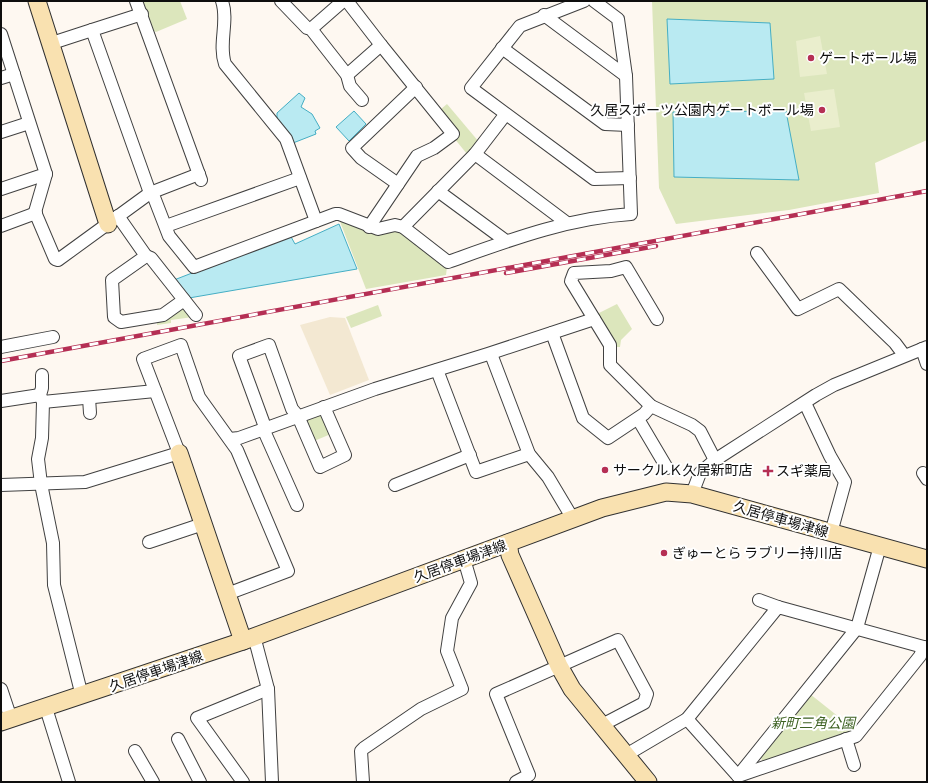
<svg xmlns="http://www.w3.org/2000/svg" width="928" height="783" viewBox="0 0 928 783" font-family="'Crimson Pro','Noto Sans JP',serif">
	<rect width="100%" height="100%" fill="#fef8f1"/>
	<polygon fill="#f3e8d2" points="330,317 345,318 369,380 330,395 300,325"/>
	<g fill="#dce6bc">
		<polygon points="142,1 180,1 187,19 156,32 152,30"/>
		<polygon points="652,1 927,1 927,140 875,163 879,193 789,210 676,224 659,188"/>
		<polygon points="447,104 479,142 467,154 454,138 440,110"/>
		<polygon points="339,219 400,232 447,267 446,275 366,289"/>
		<polygon points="184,304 193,317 171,320 171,323 157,325 157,322"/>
		<polygon points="617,304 632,329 621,340 620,347 616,347 597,314"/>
		<polygon points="378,305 382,316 351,328 346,317"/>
		<polygon points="321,413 331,434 314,441 304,418"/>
		<polygon points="810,694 854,729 853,732 763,762 760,756"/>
	</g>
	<g fill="#eaeecd">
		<polygon points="820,36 827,74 800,77 796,41"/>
		<polygon points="834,89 840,127 811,131 804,93"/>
	</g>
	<g fill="#b9eaf2" stroke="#45aec4">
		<polygon points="667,19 770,23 774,79 670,84"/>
		<polygon points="299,93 305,98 301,107 312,114 320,128 315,131 316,134 293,143 277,120 277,113"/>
		<polygon points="354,111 366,124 349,141 336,127"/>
		<polygon points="786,111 799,180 674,177 673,112"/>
		<polygon points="339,224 357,269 189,298 174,280 290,235 295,244"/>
	</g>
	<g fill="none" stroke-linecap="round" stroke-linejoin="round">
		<defs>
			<g id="street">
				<polyline points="136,1 201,180"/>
				<path d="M222,1C229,21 218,44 225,64L286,139L316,221"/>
				<polyline points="281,1 307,28 311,29 347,75 350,86 362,100"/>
				<polyline points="347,1 381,45 453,134 434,148 417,156 369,227"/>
				<polyline points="584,1 520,26 471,88 594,179 630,178"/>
				<polyline points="142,14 92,30 150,193"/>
				<polyline points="544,15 626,76"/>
				<polyline points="311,29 343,1"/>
				<polyline points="1,34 46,174 1,189"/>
				<polyline points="49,44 92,30"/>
				<polyline points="502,48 605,124 628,125"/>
				<polyline points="347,75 381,45"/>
				<polyline points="1,78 14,74"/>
				<polyline points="1,132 29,123"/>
				<polyline points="475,154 567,223"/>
				<polyline points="46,174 35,212 55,259 58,260 150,193 199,174"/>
				<polyline points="398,184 361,158 352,148 416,87"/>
				<polyline points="438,191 506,241"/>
				<path d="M152,192L169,236L194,267L335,214H339L378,229L395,225L403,227L448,262C507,241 567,218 631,214L626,76L618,19L594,1"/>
				<polyline points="118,216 146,256 112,280 114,317 121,322 163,315 184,300"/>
				<polyline points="1,226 36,213"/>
				<polyline points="166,226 300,178"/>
				<polyline points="403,227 475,154 505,115"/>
				<polyline points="757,253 798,309 839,289 895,343 904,355"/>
				<polyline points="146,256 151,258 196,315"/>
				<polyline points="657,319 626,267 611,271 574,273 571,281 610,345 610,365 651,406 692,425 700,431 715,460"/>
				<polyline points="552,333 583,418 608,438 644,414 651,406"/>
				<polyline points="1,347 53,337"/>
				<polyline points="922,349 927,364"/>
				<polyline points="491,354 529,454 548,477 573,519"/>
				<polyline points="437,370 476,472 529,454"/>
				<polyline points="42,375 42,388 40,395 43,402 42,438 38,459 41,484 53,543 54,585 82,696"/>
				<polyline points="89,398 90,413"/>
				<polyline points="1,401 40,395"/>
				<polyline points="43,402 155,391"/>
				<polyline points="805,403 830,456 845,482 831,533"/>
				<polyline points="638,419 667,468"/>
				<polyline points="230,439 239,438 375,389 488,354 594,319"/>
				<polyline points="923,473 927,479"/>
				<polyline points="1,485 85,482 179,453 143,359 181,345 199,397 237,450 288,571 227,594"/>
				<polyline points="395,485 470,455"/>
				<polyline points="692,494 700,473 715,460 816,395 834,385 927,347"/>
				<polyline points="297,505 265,433 265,427 239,356 269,345 292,409 298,416 320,467 345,455 324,407"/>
				<polyline points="149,542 203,524"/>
				<polyline points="759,600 778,607"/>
				<polyline points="254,636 268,689 272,782"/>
				<polyline points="1,689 11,719"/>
				<polyline points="46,708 69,782"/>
				<polyline points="687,719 738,776 856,736 920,656 924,647"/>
				<polyline points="178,739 200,782"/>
				<polyline points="846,739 854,765"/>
				<polyline points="135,751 153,782"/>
				<polyline points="626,755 687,719 778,607 927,648"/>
				<polyline points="738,776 857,628 880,546"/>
				<polyline points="243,782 197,718 268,689"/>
				<polyline points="363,782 361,751 364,748 421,709 462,689 447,651 452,618 471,583 464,559"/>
				<polyline points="516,782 529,775 496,694 618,640 647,694 644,703 602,725"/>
			</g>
			<g id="secondary">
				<polyline points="37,1 108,224"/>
				<polyline points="179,453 243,641"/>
				<polyline points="508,543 510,555 559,666 572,689 648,782"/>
				<polyline points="1,722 243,641 602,508 666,492 692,494 927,559"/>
			</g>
		</defs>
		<use href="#street" stroke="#414141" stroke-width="14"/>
		<use href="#secondary" stroke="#303030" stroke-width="19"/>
		<use href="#street" stroke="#fff" stroke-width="12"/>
		<use href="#secondary" stroke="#f9e1b0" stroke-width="17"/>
		<defs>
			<g id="rail">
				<polyline points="506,273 656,246"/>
				<polyline points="1,361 927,191"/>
			</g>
		</defs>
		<use href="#rail" stroke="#b52f54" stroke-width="4.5"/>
		<use href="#rail" stroke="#fff" stroke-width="3" stroke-dasharray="9" stroke-linecap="butt"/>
	</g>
	<g fill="#b52f54" stroke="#fff" stroke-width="1.5">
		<circle cx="811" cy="58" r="4"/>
		<circle cx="822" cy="110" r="4"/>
		<circle cx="605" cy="470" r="4"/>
		<path d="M766 465h4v4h4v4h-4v4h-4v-4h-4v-4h4z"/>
		<circle cx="664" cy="553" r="4"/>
	</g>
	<g text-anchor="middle" stroke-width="4" stroke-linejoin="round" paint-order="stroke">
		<g font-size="14" fill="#0e0e0e" stroke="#fff" text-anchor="start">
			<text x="819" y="63">ゲートボール場</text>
			<text x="814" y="115" text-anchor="end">久居スポーツ公園内ゲートボール場</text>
			<text x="613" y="475">サークルＫ久居新町店</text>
			<text x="776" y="476">スギ薬局</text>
			<text x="672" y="558">ぎゅーとら ラブリー持川店</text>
		</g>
		<g font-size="14" fill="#0e0e0e" stroke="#fff">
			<text transform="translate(781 519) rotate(16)" y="5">久居停車場津線</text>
			<text transform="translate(460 561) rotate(-20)" y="5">久居停車場津線</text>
			<text transform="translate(156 671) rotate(-19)" y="5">久居停車場津線</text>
		</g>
		<g font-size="14" font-style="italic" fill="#3e6223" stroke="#fff">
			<text x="813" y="728">新町三角公園</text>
		</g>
	</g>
	<rect width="928" height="783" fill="none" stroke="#0e0e0e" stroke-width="4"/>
</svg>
